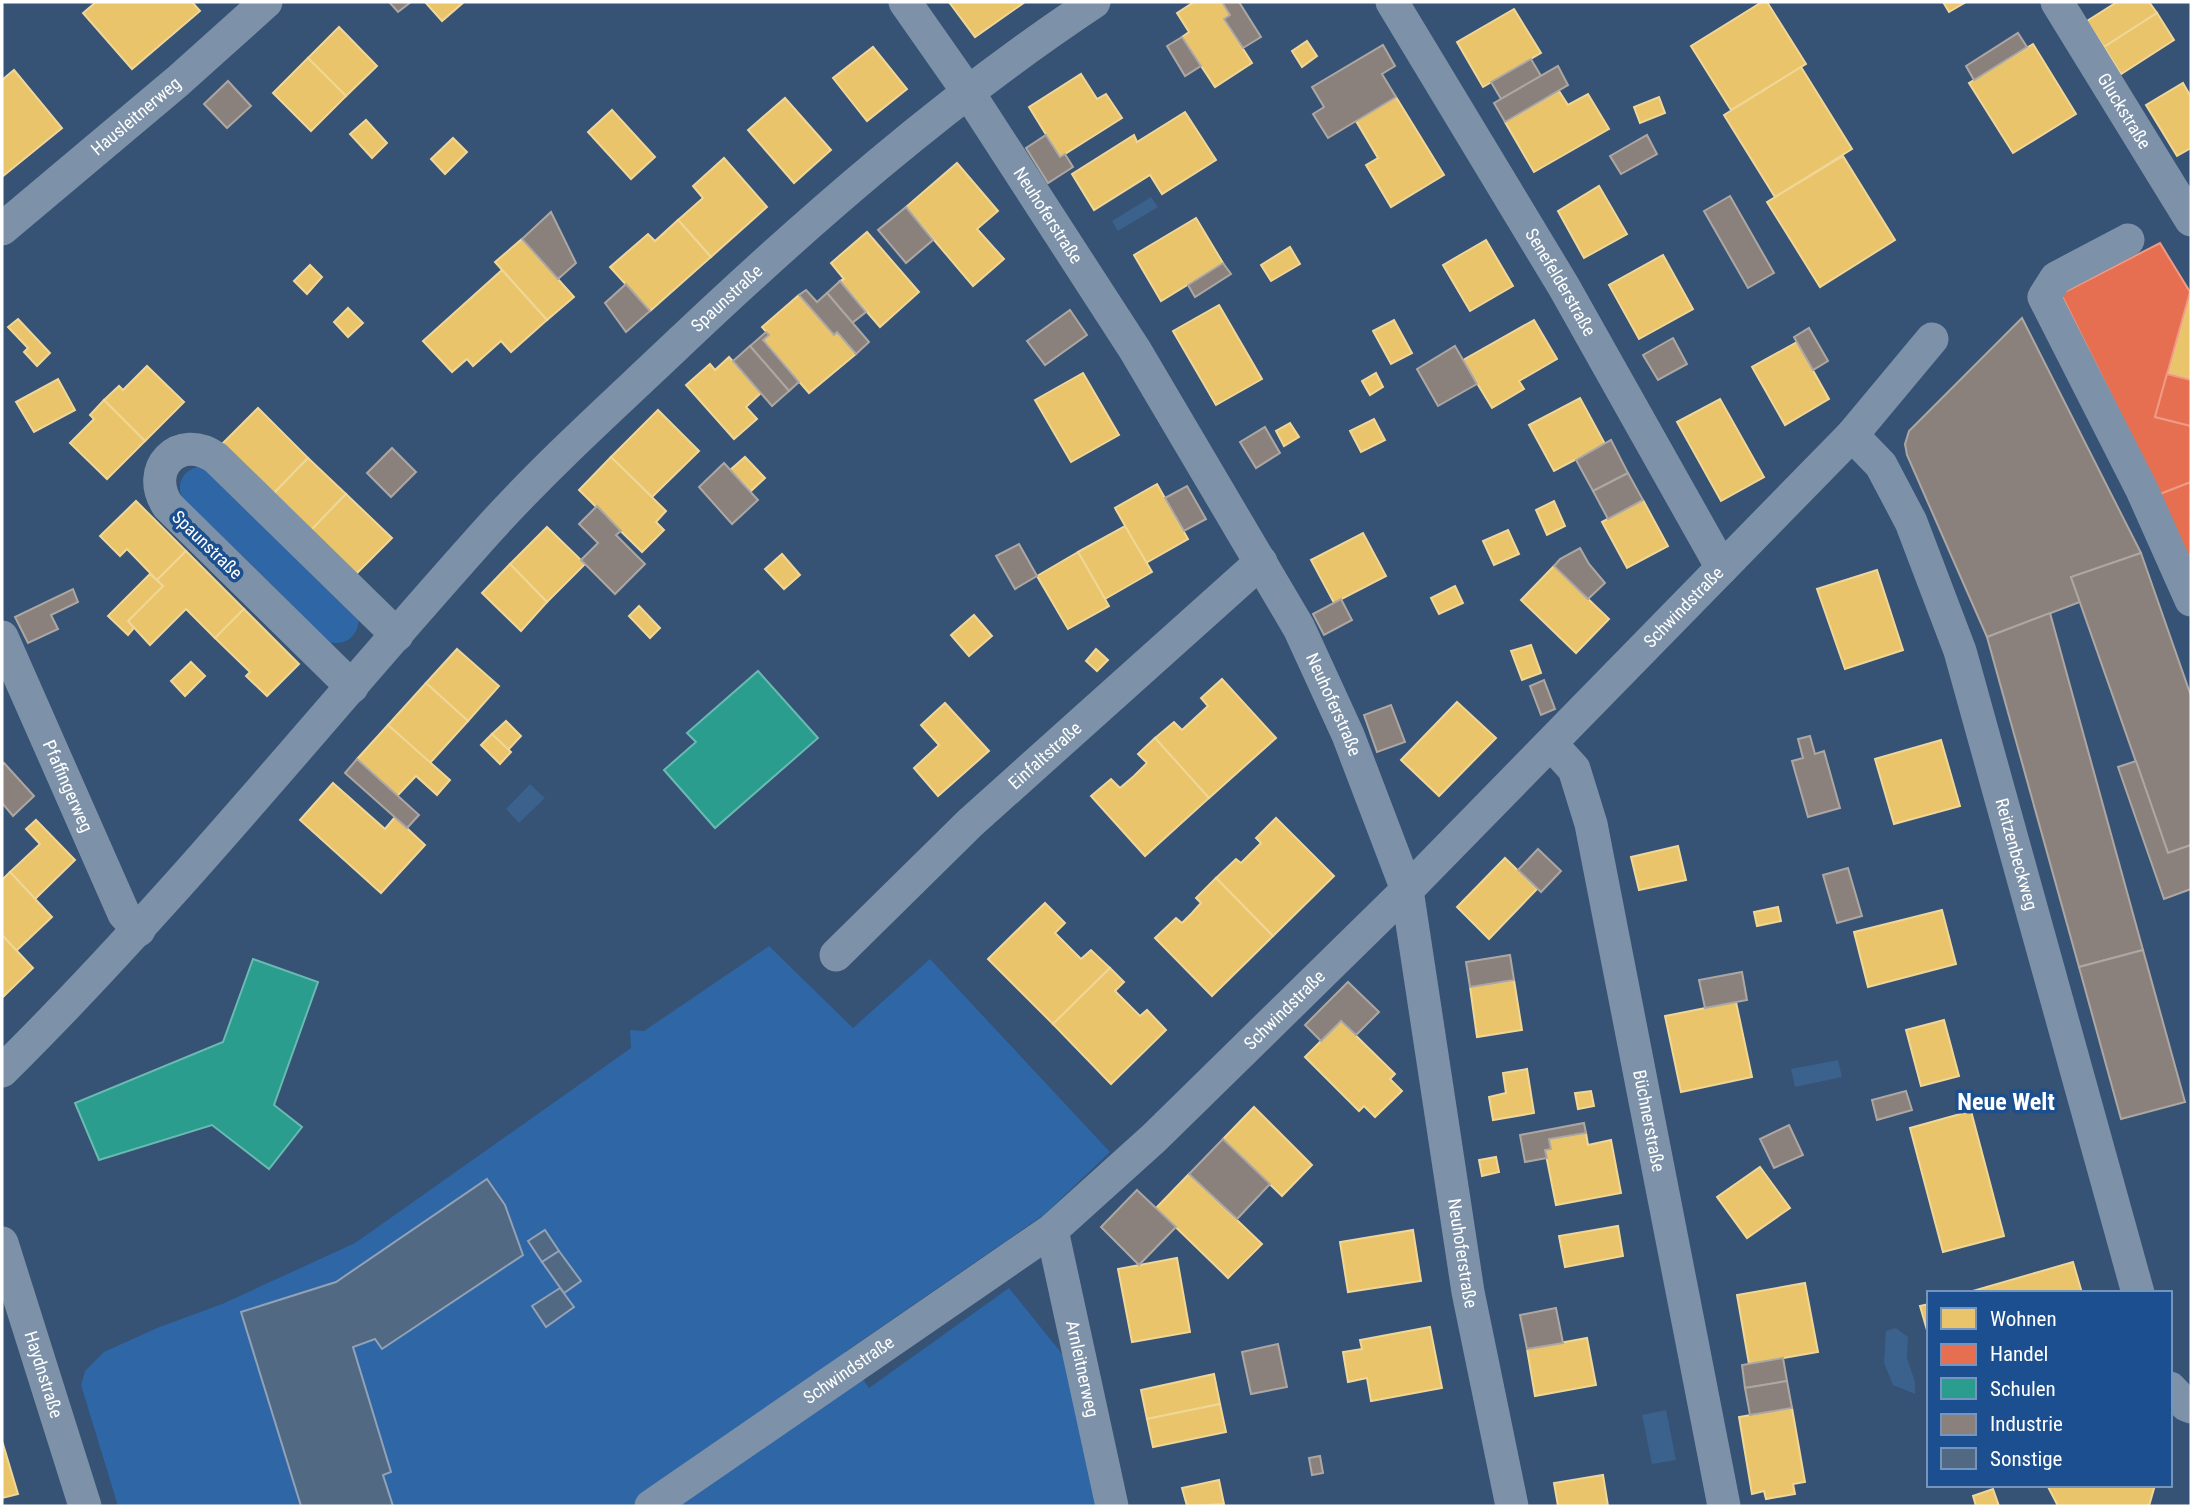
<svg xmlns="http://www.w3.org/2000/svg" width="2193" height="1508" viewBox="0 0 2193 1508" font-family="'Roboto Condensed',sans-serif">
	<rect width="100%" height="100%" fill="#365274"/>
	<g fill="#2f66a5">
		<path d="M198,467L206,468L359,620C357,638 345,646 327,642L183,501C176,485 181,471 198,467Z"/>
		<polygon points="769,946 853,1028 930,959 1110,1152 1045,1214 845,1352 869,1388 1009,1288 1063,1355 1097,1506 118,1506 81,1385 85,1371 104,1352 157,1328 222,1304 355,1243 631,1048 630,1030 644,1031"/>
	</g>
	<g fill="#3b618d">
		<polygon points="1151,197 1158,207 1118,231 1112,221"/>
		<polygon points="530,784 545,798 519,823 506,809"/>
		<polygon points="1838,1060 1842,1077 1795,1087 1791,1069"/>
		<polygon points="1896,1328 1908,1337 1907,1358 1915,1382 1915,1394 1893,1385 1884,1363 1886,1331"/>
		<polygon points="1666,1410 1676,1460 1652,1464 1642,1415"/>
	</g>
	<g fill="#e9c46a" stroke="#f0d697" stroke-width="2">
		<polygon points="96,2 192,2 200,11 132,69 83,13"/>
		<polygon points="425,2 464,2 442,21"/>
		<polygon points="949,2 1025,2 975,37"/>
		<polygon points="1194,2 1222,2 1230,15 1224,19 1252,63 1215,87 1182,37 1189,32 1177,13"/>
		<polygon points="1762,2 1767,2 1806,64 1731,110 1691,46"/>
		<polygon points="1943,2 1966,2 1949,12"/>
		<polygon points="2117,2 2149,2 2157,13 2104,47 2087,21"/>
		<polygon points="1514,9 1541,53 1483,87 1457,42"/>
		<polygon points="2157,13 2174,40 2121,74 2104,47"/>
		<polygon points="339,27 377,66 346,96 308,58"/>
		<polygon points="1307,41 1317,56 1302,67 1292,51"/>
		<polygon points="2033,44 2076,114 2013,153 1969,83"/>
		<polygon points="873,47 907,89 867,121 833,78"/>
		<polygon points="308,58 346,96 311,131 273,93"/>
		<polygon points="1801,67 1852,149 1775,197 1724,115"/>
		<polygon points="14,70 62,128 2,177 2,80"/>
		<polygon points="1081,74 1097,99 1106,94 1122,118 1060,157 1029,107"/>
		<polygon points="2183,83 2191,97 2191,148 2177,156 2146,105"/>
		<polygon points="1559,91 1568,105 1588,94 1609,129 1534,172 1505,122"/>
		<polygon points="1396,97 1444,175 1391,207 1366,165 1378,158 1356,121"/>
		<polygon points="1659,97 1665,113 1640,123 1634,107"/>
		<polygon points="785,98 831,150 794,183 748,130"/>
		<polygon points="612,110 655,157 631,179 588,132"/>
		<polygon points="1185,112 1216,160 1162,194 1150,175 1094,210 1072,174 1134,135 1137,142"/>
		<polygon points="366,120 387,143 372,158 350,134"/>
		<polygon points="453,138 467,152 445,174 431,159"/>
		<polygon points="1843,156 1895,240 1820,287 1767,202"/>
		<polygon points="724,158 767,207 711,257 678,220 703,198 693,186"/>
		<polygon points="957,163 998,211 977,229 1004,259 973,286 906,207"/>
		<polygon points="1599,186 1627,234 1584,258 1558,211"/>
		<polygon points="1196,218 1223,263 1161,301 1134,255"/>
		<polygon points="678,220 711,257 650,311 610,267 648,234 655,241"/>
		<polygon points="867,232 919,292 880,327 840,281 844,279 831,263"/>
		<polygon points="522,239 574,297 547,320 495,262"/>
		<polygon points="1486,240 1513,286 1470,311 1443,265"/>
		<polygon points="1290,247 1300,264 1271,281 1261,265"/>
		<polygon points="1663,255 1693,309 1639,339 1609,285"/>
		<polygon points="310,265 322,277 307,294 294,281"/>
		<polygon points="502,270 547,320 511,352 501,341 473,366 467,359 452,372 423,341"/>
		<polygon points="2190,292 2191,293 2191,380 2167,374"/>
		<polygon points="799,295 834,335 837,332 856,354 809,393 763,340 769,335 762,327"/>
		<polygon points="1219,305 1262,379 1216,405 1173,331"/>
		<polygon points="348,308 363,323 348,337 334,322"/>
		<polygon points="18,319 50,353 37,366 24,352 28,348 8,327"/>
		<polygon points="1394,320 1412,353 1391,364 1373,331"/>
		<polygon points="1534,320 1557,359 1519,381 1524,389 1492,408 1463,360"/>
		<polygon points="1797,342 1829,399 1785,425 1752,367"/>
		<polygon points="729,357 761,393 746,407 757,419 734,439 686,385 710,364 715,370"/>
		<polygon points="147,366 184,402 145,441 104,400 119,386 123,390"/>
		<polygon points="1083,373 1119,435 1071,462 1035,400"/>
		<polygon points="1376,373 1383,387 1370,395 1362,381"/>
		<polygon points="58,379 75,410 34,432 16,402"/>
		<polygon points="1580,398 1605,444 1554,471 1529,425"/>
		<polygon points="1720,399 1764,477 1721,501 1677,422"/>
		<polygon points="104,400 145,441 107,479 70,443 94,419 90,415"/>
		<polygon points="258,408 308,458 273,494 222,444"/>
		<polygon points="658,410 699,451 652,497 611,457"/>
		<polygon points="1374,419 1385,440 1361,452 1350,431"/>
		<polygon points="1290,423 1299,437 1284,446 1276,431"/>
		<polygon points="611,457 666,511 656,522 664,530 642,552 579,490"/>
		<polygon points="745,457 765,478 751,491 730,470"/>
		<polygon points="308,458 346,494 311,530 273,494"/>
		<polygon points="1157,484 1188,539 1146,563 1115,508"/>
		<polygon points="346,494 392,538 356,574 311,530"/>
		<polygon points="1643,500 1668,546 1627,568 1602,522"/>
		<polygon points="136,501 186,551 157,580 127,549 120,556 100,536"/>
		<polygon points="1554,501 1565,526 1547,535 1536,510"/>
		<polygon points="1125,526 1152,572 1105,599 1078,552"/>
		<polygon points="547,527 585,564 547,602 510,564"/>
		<polygon points="1508,530 1519,554 1494,565 1483,541"/>
		<polygon points="1363,533 1386,576 1334,603 1311,560"/>
		<polygon points="186,551 244,609 215,638 186,609 150,645 128,621 163,586 157,580"/>
		<polygon points="1078,552 1109,606 1068,629 1037,576"/>
		<polygon points="782,554 800,575 784,589 765,569"/>
		<polygon points="510,564 547,602 521,631 482,593"/>
		<polygon points="1554,566 1609,619 1576,653 1521,600"/>
		<polygon points="1877,570 1903,650 1845,669 1817,589"/>
		<polygon points="150,574 163,586 128,621 134,628 128,635 108,616"/>
		<polygon points="1455,586 1463,603 1439,614 1431,598"/>
		<polygon points="639,606 660,628 650,638 629,616"/>
		<polygon points="244,609 299,664 267,696 246,676 250,672 215,638"/>
		<polygon points="974,615 992,636 969,656 951,635"/>
		<polygon points="1531,645 1541,673 1522,680 1511,651"/>
		<polygon points="457,649 499,686 468,721 426,683"/>
		<polygon points="1096,649 1108,660 1097,671 1086,661"/>
		<polygon points="191,662 205,676 185,696 171,681"/>
		<polygon points="1222,679 1276,738 1209,798 1155,738 1174,722 1182,730 1208,706 1201,698"/>
		<polygon points="426,683 468,721 430,763 388,725"/>
		<polygon points="1457,702 1496,738 1439,796 1401,760"/>
		<polygon points="945,703 989,751 938,796 914,768 939,745 921,725"/>
		<polygon points="506,721 521,736 508,750 492,734"/>
		<polygon points="388,725 450,780 437,795 416,776 397,796 357,759"/>
		<polygon points="492,734 511,752 500,764 481,745"/>
		<polygon points="1155,738 1209,798 1145,856 1091,796 1111,779 1120,788 1134,776 1147,763 1138,754"/>
		<polygon points="1941,740 1960,806 1894,824 1875,759"/>
		<polygon points="333,783 385,829 395,817 425,845 381,893 300,820"/>
		<polygon points="1276,818 1334,876 1273,936 1216,878 1236,859 1241,863 1261,843 1256,838"/>
		<polygon points="36,820 75,860 35,899 10,872 40,844 26,829"/>
		<polygon points="1678,846 1686,880 1639,890 1631,857"/>
		<polygon points="1505,858 1537,889 1489,939 1457,907"/>
		<polygon points="10,872 52,917 16,951 2,935 2,880"/>
		<polygon points="1216,878 1273,936 1212,996 1155,938 1176,918 1182,923 1192,913 1201,903 1196,898"/>
		<polygon points="1045,903 1065,923 1055,933 1081,959 1091,950 1110,968 1053,1024 988,959"/>
		<polygon points="1778,907 1781,921 1757,926 1754,912"/>
		<polygon points="1942,910 1956,964 1868,987 1854,932"/>
		<polygon points="2,935 33,968 2,998"/>
		<polygon points="1110,968 1124,982 1115,991 1140,1016 1147,1010 1166,1030 1111,1084 1053,1024"/>
		<polygon points="1514,980 1522,1030 1477,1037 1470,987"/>
		<polygon points="1736,1002 1752,1077 1681,1092 1665,1016"/>
		<polygon points="1944,1020 1959,1076 1921,1086 1906,1030"/>
		<polygon points="1341,1021 1395,1074 1390,1079 1402,1091 1375,1117 1364,1106 1359,1111 1305,1057"/>
		<polygon points="1527,1069 1534,1113 1493,1120 1489,1097 1506,1093 1503,1073"/>
		<polygon points="1591,1091 1594,1106 1578,1109 1575,1093"/>
		<polygon points="1254,1107 1312,1165 1282,1196 1223,1139"/>
		<polygon points="1971,1111 2004,1236 1943,1252 1910,1128"/>
		<polygon points="1586,1133 1588,1145 1611,1140 1621,1193 1556,1205 1545,1150 1551,1149 1549,1139"/>
		<polygon points="1496,1157 1499,1172 1482,1176 1479,1160"/>
		<polygon points="1760,1167 1790,1208 1747,1238 1717,1197"/>
		<polygon points="1189,1174 1262,1244 1228,1278 1156,1208"/>
		<polygon points="1618,1226 1623,1256 1565,1267 1559,1236"/>
		<polygon points="1413,1230 1421,1281 1348,1292 1340,1242"/>
		<polygon points="1177,1258 1190,1332 1132,1342 1118,1269"/>
		<polygon points="2073,1262 2082,1293 1966,1293"/>
		<polygon points="1805,1283 1818,1352 1749,1364 1737,1295"/>
		<polygon points="1929,1304 1929,1337 1920,1306"/>
		<polygon points="1430,1327 1442,1388 1371,1401 1367,1378 1348,1382 1343,1352 1362,1349 1360,1340"/>
		<polygon points="1587,1338 1596,1385 1535,1396 1527,1349"/>
		<polygon points="1214,1374 1220,1404 1147,1419 1141,1390"/>
		<polygon points="1220,1404 1226,1432 1153,1447 1147,1419"/>
		<polygon points="1792,1408 1805,1482 1793,1484 1795,1494 1766,1499 1764,1491 1752,1494 1739,1417"/>
		<polygon points="3,1444 18,1494 2,1498 2,1445"/>
		<polygon points="1603,1475 1608,1506 1558,1506 1554,1483"/>
		<polygon points="1219,1480 1224,1504 1187,1506 1182,1488"/>
		<polygon points="2047,1485 2155,1485 2149,1506 2058,1506"/>
		<polygon points="1993,1489 1999,1506 1976,1506 1973,1496"/>
	</g>
	<g fill="#e76f51" stroke="#ee9a85" stroke-width="2">
		<polygon points="2160,243 2190,292 2155,417 2191,426 2191,482 2160,494 2061,294"/>
		<polygon points="2167,374 2191,380 2191,426 2155,417"/>
		<polygon points="2191,482 2191,555 2184,558 2160,494"/>
	</g>
	<g fill="#2a9d8f" stroke="#6abab1" stroke-width="2">
		<polygon points="758,671 818,738 715,828 664,770 696,742 687,733"/>
		<polygon points="253,959 318,982 274,1105 302,1127 269,1169 212,1125 99,1160 75,1103 223,1042"/>
	</g>
	<g fill="#8a817c" stroke="#ada7a3" stroke-width="2">
		<polygon points="389,2 411,2 398,12"/>
		<polygon points="1222,2 1239,2 1261,37 1243,48 1224,19 1230,15"/>
		<polygon points="2018,33 2027,47 1974,80 1966,66"/>
		<polygon points="1182,37 1201,66 1185,76 1167,46"/>
		<polygon points="1383,45 1395,66 1382,74 1396,97 1328,138 1313,114 1324,107 1312,87"/>
		<polygon points="1531,59 1541,76 1501,99 1491,82"/>
		<polygon points="1558,66 1568,85 1505,122 1494,103"/>
		<polygon points="228,81 251,106 227,128 204,104"/>
		<polygon points="1046,135 1060,157 1065,154 1073,167 1048,183 1026,148"/>
		<polygon points="1647,135 1657,154 1621,174 1610,156"/>
		<polygon points="1730,196 1774,273 1748,288 1704,211"/>
		<polygon points="906,207 933,240 906,263 878,230"/>
		<polygon points="551,212 576,263 558,279 522,239"/>
		<polygon points="1223,263 1231,274 1195,297 1188,285"/>
		<polygon points="840,281 866,312 852,323 827,293"/>
		<polygon points="626,284 650,311 626,332 605,303"/>
		<polygon points="806,290 817,302 827,293 869,342 856,354 837,332 834,335 799,295"/>
		<polygon points="1070,310 1087,335 1045,365 1027,341"/>
		<polygon points="2022,318 2141,553 2071,577 2080,602 1987,637 1907,455 1905,444 1909,431"/>
		<polygon points="1809,328 1828,361 1813,370 1794,337"/>
		<polygon points="766,332 769,335 763,340 799,382 789,391 750,346"/>
		<polygon points="1673,338 1687,364 1658,380 1643,355"/>
		<polygon points="750,346 789,391 772,406 733,361"/>
		<polygon points="1455,346 1477,384 1438,406 1417,369"/>
		<polygon points="1265,427 1280,453 1256,468 1240,442"/>
		<polygon points="1611,440 1628,473 1593,491 1576,460"/>
		<polygon points="392,448 416,472 391,497 367,473"/>
		<polygon points="724,463 758,500 732,524 699,487"/>
		<polygon points="1628,473 1643,500 1608,519 1593,491"/>
		<polygon points="1187,486 1206,519 1184,531 1165,498"/>
		<polygon points="597,506 621,531 616,535 645,564 615,594 581,560 598,543 579,524"/>
		<polygon points="1019,544 1037,576 1015,589 996,556"/>
		<polygon points="1580,548 1589,564 1605,583 1588,599 1554,566 1560,559"/>
		<polygon points="2141,553 2191,696 2191,845 2168,853 2071,577"/>
		<polygon points="73,589 78,602 51,615 58,629 28,643 15,617"/>
		<polygon points="1341,599 1352,620 1324,635 1313,614"/>
		<polygon points="2050,613 2143,950 2079,967 1987,637"/>
		<polygon points="1544,680 1555,709 1541,715 1530,686"/>
		<polygon points="1391,705 1405,742 1377,752 1364,715"/>
		<polygon points="1810,736 1815,754 1824,751 1840,808 1808,817 1792,761 1803,758 1798,739"/>
		<polygon points="357,759 419,815 407,828 345,773"/>
		<polygon points="2136,761 2168,853 2191,845 2191,889 2164,899 2118,767"/>
		<polygon points="4,763 34,796 13,816 2,803 2,765"/>
		<polygon points="1538,849 1561,871 1541,892 1518,870"/>
		<polygon points="1848,868 1862,916 1837,923 1823,875"/>
		<polygon points="2143,950 2185,1102 2121,1119 2079,967"/>
		<polygon points="1510,955 1514,980 1470,987 1466,962"/>
		<polygon points="1742,972 1747,1000 1705,1008 1699,980"/>
		<polygon points="1348,982 1379,1012 1356,1035 1341,1021 1321,1041 1305,1025"/>
		<polygon points="1906,1091 1912,1110 1877,1120 1872,1100"/>
		<polygon points="1584,1123 1586,1133 1549,1139 1551,1149 1545,1150 1547,1158 1525,1162 1520,1135"/>
		<polygon points="1789,1125 1803,1155 1774,1168 1760,1139"/>
		<polygon points="1223,1139 1270,1184 1237,1219 1189,1174"/>
		<polygon points="1137,1190 1176,1227 1139,1265 1101,1227"/>
		<polygon points="1556,1308 1563,1343 1527,1349 1520,1315"/>
		<polygon points="1278,1344 1287,1387 1251,1394 1242,1352"/>
		<polygon points="1783,1358 1787,1381 1745,1388 1742,1365"/>
		<polygon points="1787,1381 1792,1408 1750,1415 1745,1388"/>
		<polygon points="1320,1456 1323,1473 1312,1475 1309,1458"/>
	</g>
	<g fill="#526984" stroke="#92a2b6" stroke-width="2">
		<polygon points="487,1179 505,1205 523,1255 382,1349 375,1339 353,1347 391,1472 383,1475 393,1506 301,1506 241,1312 336,1282"/>
		<polygon points="545,1230 559,1251 542,1262 528,1241"/>
		<polygon points="559,1251 581,1281 564,1293 542,1262"/>
		<polygon points="560,1288 574,1307 546,1327 532,1306"/>
	</g>
	<g fill="none" stroke-linecap="round" stroke-linejoin="round">
		<g stroke="#7d92a8" stroke-width="33">
			<path id="s1" d="M905,2L968,92L1135,350L1299,628L1348,735L1407,890L1468,1292L1512,1506"/>
			<path id="s2" d="M1392,2L1564,287L1722,568"/>
			<path id="s3" d="M2057,2L2191,220"/>
			<path id="s4" d="M2,229L178,81L266,2"/>
			<polyline points="2128,240 2056,278 2044,297 2142,490 2191,600"/>
			<path id="s5" d="M1852,435L1881,465L1911,522L1960,651L2138,1293"/>
			<path id="s6" d="M2,637L124,914L139,930"/>
			<path d="M352,687L168,506C143,469 179,432 216,458L397,635"/>
			<path id="s7" d="M1551,744L1574,769L1591,824L1724,1506"/>
			<path id="s8" d="M836,955L970,823L1261,562"/>
			<path id="s9" d="M2,1071C176,899 328,708 491,527C549,463 616,403 678,344C809,220 945,101 1094,2"/>
			<path id="s10" d="M1052,1230L1112,1506"/>
			<path id="s11" d="M2,1243L85,1506"/>
			<polyline points="2170,1388 2186,1405 2191,1407"/>
			<path id="s12" d="M651,1506L1052,1230L1154,1138L1407,890L1852,435L1932,339"/>
		</g>
	</g>
	<g text-anchor="middle" stroke-width="7" stroke-linejoin="round" paint-order="stroke">
		<g font-size="18" fill="#fff" stroke="#1b4f8f">
			<text dy="6" stroke="none"><textPath href="#s3" startOffset="128">Gluckstraße</textPath></text>
			<text dy="6" stroke="none"><textPath href="#s4" startOffset="175">Hausleitnerweg</textPath></text>
			<text dy="6" stroke="none"><textPath href="#s1" startOffset="257">Neuhoferstraße</textPath></text>
			<text dy="6" stroke="none"><textPath href="#s2" startOffset="327">Senefelderstraße</textPath></text>
			<text dy="6" stroke="none"><textPath href="#s9" startOffset="1060">Spaunstraße</textPath></text>
			<text transform="translate(207 545) rotate(44)" y="6">Spaunstraße</text>
			<text dy="6" stroke="none"><textPath href="#s12" startOffset="1374">Schwindstraße</textPath></text>
			<text dy="6" stroke="none"><textPath href="#s1" startOffset="824">Neuhoferstraße</textPath></text>
			<text dy="6" stroke="none"><textPath href="#s8" startOffset="289">Einfaltstraße</textPath></text>
			<text dy="6" stroke="none"><textPath href="#s6" startOffset="163">Pfaffingerweg</textPath></text>
			<text dy="6" stroke="none"><textPath href="#s5" startOffset="455">Reitzenbeckweg</textPath></text>
			<text dy="6" stroke="none"><textPath href="#s12" startOffset="807">Schwindstraße</textPath></text>
			<text dy="6" stroke="none"><textPath href="#s7" startOffset="394">Büchnerstraße</textPath></text>
			<text dy="6" stroke="none"><textPath href="#s1" startOffset="1391">Neuhoferstraße</textPath></text>
			<text dy="6" stroke="none"><textPath href="#s10" startOffset="142">Arnleitnerweg</textPath></text>
			<text dy="6" stroke="none"><textPath href="#s12" startOffset="240">Schwindstraße</textPath></text>
			<text dy="6" stroke="none"><textPath href="#s11" startOffset="138">Haydnstraße</textPath></text>
		</g>
		<g font-size="24" font-weight="bold" fill="#fff" stroke="#1b4f8f">
			<text x="2006" y="1110">Neue Welt</text>
		</g>
	</g>
	<rect width="2193" height="1508" fill="none" stroke="#ffffff" stroke-width="7"/>
	<rect x="1927" y="1291" width="245" height="196" fill="#1b4f8f" stroke="#7695bc" stroke-width="2"/>
	<rect x="1941" y="1308" width="35" height="21" fill="#e9c46a" stroke="#7695bc" stroke-width="2"/>
	<text x="1990" y="1326" font-size="21" fill="#ffffff">Wohnen</text>
	<rect x="1941" y="1344" width="35" height="21" fill="#e76f51" stroke="#7695bc" stroke-width="2"/>
	<text x="1990" y="1361" font-size="21" fill="#ffffff">Handel</text>
	<rect x="1941" y="1378" width="35" height="21" fill="#2a9d8f" stroke="#7695bc" stroke-width="2"/>
	<text x="1990" y="1396" font-size="21" fill="#ffffff">Schulen</text>
	<rect x="1941" y="1414" width="35" height="21" fill="#8a817c" stroke="#7695bc" stroke-width="2"/>
	<text x="1990" y="1431" font-size="21" fill="#ffffff">Industrie</text>
	<rect x="1941" y="1448" width="35" height="21" fill="#526984" stroke="#7695bc" stroke-width="2"/>
	<text x="1990" y="1466" font-size="21" fill="#ffffff">Sonstige</text>
</svg>
